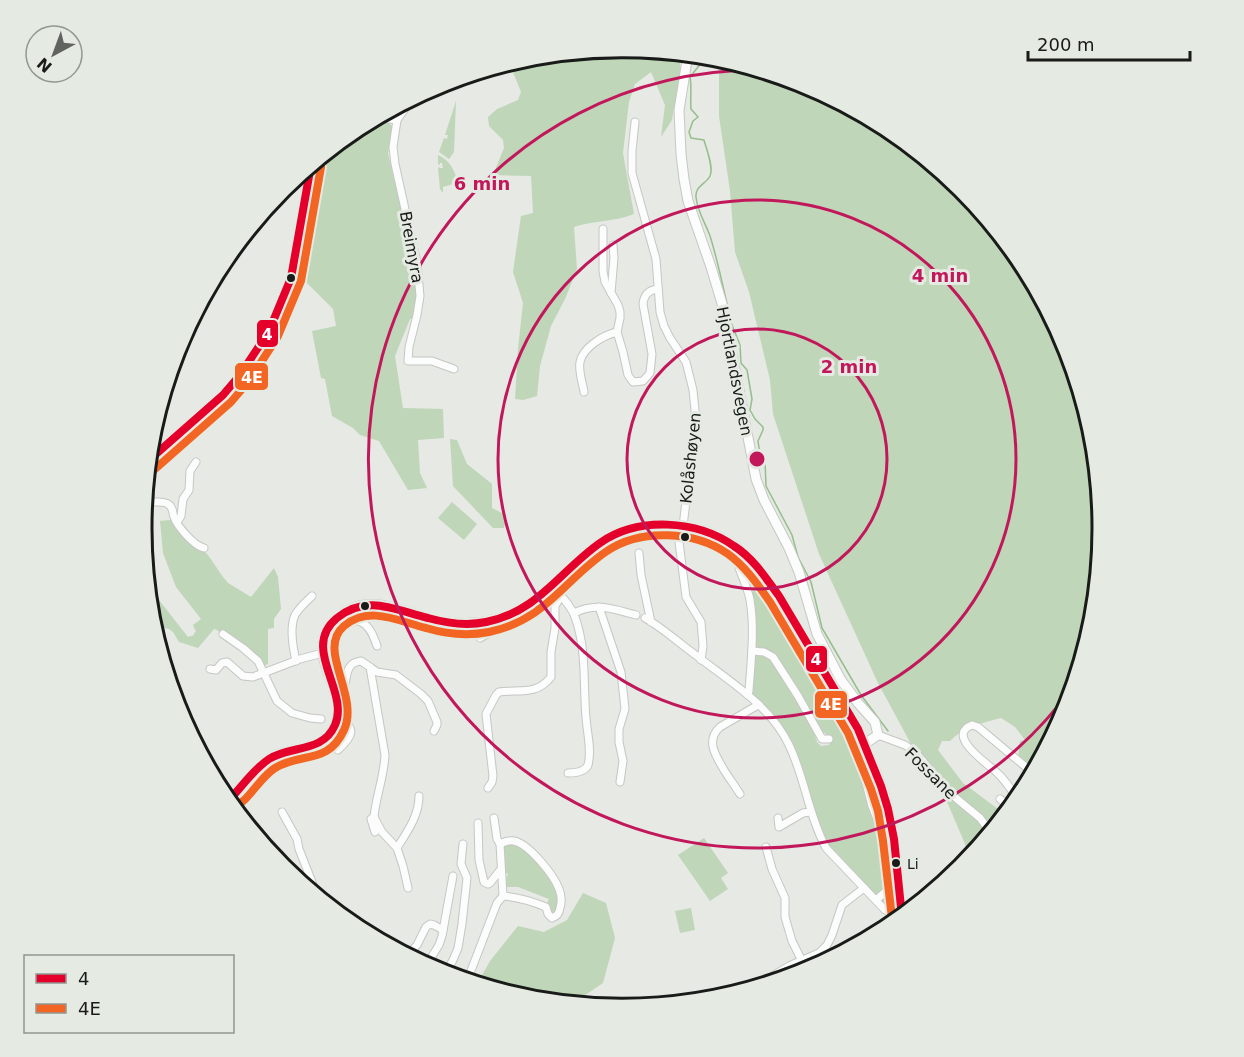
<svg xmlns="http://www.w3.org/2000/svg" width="1244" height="1057" viewBox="0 0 1244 1057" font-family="'DejaVu Sans',sans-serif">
	<rect width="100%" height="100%" fill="#e6e9e4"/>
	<g fill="#bfd6b9">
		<path d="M622,48L680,54V72L672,120L661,137L665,105L651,72L635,84L629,102L623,153L634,214C615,222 594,220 574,227L577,269L565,299L551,326L540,366L537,396L523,400L515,399L518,349L523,303L513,272L521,216L533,213L531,176L493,175L504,148L503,140L489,126L488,117L497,109L518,100L521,92L513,72L500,66L529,57Z"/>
		<path d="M719,58L806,85L889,129L962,189L1022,262L1066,345L1093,435L1102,529L1093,623L1066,713L1034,772L1018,758L1020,741L1025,740L1015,727L1001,718C982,723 963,727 950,741H942L938,750L963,783L1006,815L968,860L965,844L942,790L930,767L911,744L878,683L819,554L773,414L770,380L749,292L735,252L730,191L719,116Z"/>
		<polygon points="456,101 454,152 449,159 439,152 444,138 447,139 448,135 445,135"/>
		<polygon points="387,121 393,127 388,153 414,264 418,291 414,319 410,319 395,356 403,408 443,409 444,438 418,440 420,473 427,488 408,490 379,441 360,435 353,428 332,416 325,379 321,378 312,331 336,326 333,309 299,275 313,186 324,155 349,134 364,131 364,127 376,122"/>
		<path d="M438,155C451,161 455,171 458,184L457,186L456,183L443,187V193L440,189L438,168L440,167V168H443L442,163H440V165L438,164Z"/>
		<polygon points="450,439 457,440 467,464 492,484 492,508 506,515 504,528 493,528 453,486"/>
		<polygon points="452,502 477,524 464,540 438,518"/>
		<polygon points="169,520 175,521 208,555 223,577 228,583 251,597 274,568 278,577 281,609 274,619 274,628 268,629 268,664 260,667 257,661 217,630 214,629 198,648 179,642 173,632 169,629 152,625 148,592 155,595 188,637 194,635 194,633 196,632 193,625 201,619 176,587 163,553 160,521"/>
		<path d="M744,559L760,577L843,715L862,753L874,784L885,820L890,849L897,901L892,908H886L830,848C809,818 808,777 793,746C784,725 767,710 752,694L754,656L760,653L770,656L811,722L817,742L821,746L829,745L831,738L817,727L769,652L755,647L751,595L755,586L743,573L741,566Z"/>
		<polygon points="704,838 728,873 721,878 728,889 710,901 678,855"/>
		<path d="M507,842C511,844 517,845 521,847C536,856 560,884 559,902C558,906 557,909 556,912H550L549,909L550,905L547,903L549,899L518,887H505V882L508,874L504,872L503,849Z"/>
		<polygon points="583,893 606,903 615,938 603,983 572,1004 560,1003 529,991 517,996 477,984 490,961 518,926 544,932 567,920"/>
		<polygon points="691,908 695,930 680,933 675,911"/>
	</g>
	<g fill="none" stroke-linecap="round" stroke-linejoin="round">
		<g stroke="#96be8b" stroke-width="1.5">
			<path d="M695,55L702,62L690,77C692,87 690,99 691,109L698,117L693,121L689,132L691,138L704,140C706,148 714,167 710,176C706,184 695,186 696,197C697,211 706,224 710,236C717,258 722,282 727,304"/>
			<polyline points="728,309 730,320 740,345 741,363 747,370 752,399 750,410 755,419 763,427 763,430 758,441 760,454 765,461 766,486 792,535 798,557 811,582 822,628 861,695 888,731"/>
		</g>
		<defs>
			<g id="street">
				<polyline points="397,120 412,99"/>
				<polyline points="635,122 632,151 632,173 656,259 660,312 664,326 670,338 686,362 693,390 696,420 683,526"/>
				<polyline points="364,124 382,118 397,120 393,147 395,164 417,263 420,296 417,315 409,347 408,361 432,361 454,369"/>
				<path d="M603,229V271L605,282L618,305L620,312V318L617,332L623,352L628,375L633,382L643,381L650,373L652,354L643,304C644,295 648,290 658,289"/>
				<polyline points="611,293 614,258 613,245"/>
				<path d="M584,392C583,384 578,371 580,362C583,347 604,335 617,332"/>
				<path d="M144,502C151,503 162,500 168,504C174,508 172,512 174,517C177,526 194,546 204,548"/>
				<polyline points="177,522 181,516 183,499 189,490 190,471 196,462"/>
				<polyline points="679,542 686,597 701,622 703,646 701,660"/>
				<polyline points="639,553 641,575 651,622"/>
				<path d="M739,564V568C743,579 748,589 750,600C755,629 751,661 749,691L748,695"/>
				<path d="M553,587C561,596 571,605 575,617C587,650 583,684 586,718C587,732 592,751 588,765C585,772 575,773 568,773"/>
				<polyline points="599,607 621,672 625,709 619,729 619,742 623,761 620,782"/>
				<polyline points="351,608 354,613 377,609 383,605"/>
				<path d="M574,613C596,602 613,609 636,615"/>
				<path d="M645,618C663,628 680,644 697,656C730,682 770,705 789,745C805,778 808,814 826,848L885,910L888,911H902"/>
				<polyline points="223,634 243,648 258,661 277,701 292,713 310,718 321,719"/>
				<polyline points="480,638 493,631 492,619"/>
				<polyline points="752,651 764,652 773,657 798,696 822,739 829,739"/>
				<path d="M296,661C293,648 289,628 295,615C299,608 306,602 312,596"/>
				<polyline points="370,667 377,672 396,675 421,694 428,701 437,722 437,725 434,731"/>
				<polyline points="210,669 216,670 222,663 227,662 243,676 253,677 300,659 323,653"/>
				<path d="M346,675C311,661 340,612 361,622C370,626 374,637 377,646"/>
				<path d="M335,693L344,687C348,675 345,663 361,661L370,667L385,755C384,777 376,796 374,817L371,819L375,832"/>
				<polyline points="878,735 905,745 915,752 946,788 957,799 980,818 991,833"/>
				<path d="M338,750C353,736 357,729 338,716"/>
				<polyline points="864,759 861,764 863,772 872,806 882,832 888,854 892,884 890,888 876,900"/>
				<path d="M488,788L492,782L493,776L486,714L496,695L499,692C519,689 536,696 551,677V652L555,628V606L561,596"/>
				<path d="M740,794C735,786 729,778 724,770C716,756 705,741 720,727L758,705"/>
				<polyline points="1000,799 1011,808"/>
				<path d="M1018,800C1011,789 1004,778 994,770C985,762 946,735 972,725L978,727L1033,773"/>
				<polyline points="282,812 297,839 299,849 312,882 314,894"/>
				<polyline points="374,817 382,832 397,848 403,866 408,888"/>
				<polyline points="778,818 779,827 803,813 810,812"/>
				<polyline points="478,823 479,860 484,882 488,884 490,883 501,869"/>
				<path d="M500,844C504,842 509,840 514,841C529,844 554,875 559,889C562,896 562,901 560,908C559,914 557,916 552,918L548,914L546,907C531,901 518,897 503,896"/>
				<polyline points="766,847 772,869 785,898 785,917 792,941 802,961"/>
				<path d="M397,848C407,832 419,816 419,796"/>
				<polyline points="407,956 417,945 426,927 430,924 434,925 443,930"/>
				<polyline points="426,966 439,945 442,936 453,876"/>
				<polyline points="445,974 453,960 458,948 462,924 467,878 461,864 463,844"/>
				<polyline points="467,981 497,903 503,896 500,844 497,839 494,818"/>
				<polyline points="766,985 774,975 789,966 819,953 827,945 832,935 842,905 864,888"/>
			</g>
			<g id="secondary">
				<polyline points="688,54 679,110 681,154 684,179 688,201 711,267 723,307 756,479 764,500 789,548 799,572 817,634 841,680 858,703 875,722 878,735 863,745"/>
				<polyline points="148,461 223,395 240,375 269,331 280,307 291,278 311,165"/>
				<polyline points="171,689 191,736"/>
				<path d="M226,800L231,798C244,785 254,769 269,759C293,743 320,757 335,725C348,695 315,668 325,637C327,630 331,623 337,618C370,589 405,615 440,621C454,624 472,624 486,622C541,611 559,573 600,543C619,530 643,525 665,525C744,526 769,580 804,639C822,669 841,699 858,729C865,751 877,771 884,794C896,834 897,875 902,917"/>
			</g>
		</defs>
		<use href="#street" stroke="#c4c7c3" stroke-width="9"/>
		<use href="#secondary" stroke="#c4c7c3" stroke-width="11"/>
		<use href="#street" stroke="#fbfcfb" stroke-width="7"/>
		<use href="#secondary" stroke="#fbfcfb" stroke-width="9"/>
		<defs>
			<g id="bus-1">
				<polyline points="148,461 223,395 240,375 269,331 291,278 311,165"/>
				<polyline points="171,689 191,736"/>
				<path d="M226,800L231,798C243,785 254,769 269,759C291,745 323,753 335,725C350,691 300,648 337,618C367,594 395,610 428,618C446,623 467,626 486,622C538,612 560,571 600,543C638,516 697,520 734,546C753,558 766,578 779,596L858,729L881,786L888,809L894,839L902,917"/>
			</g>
			<g id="bus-2">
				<polyline points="155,469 231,402 249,381 278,336 301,281 321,167"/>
				<path d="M233,808C250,800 259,778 275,768C301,752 328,765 344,730C360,695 316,650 344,626C369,605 398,621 426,628C446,634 468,636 489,632C546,620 564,580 607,551C641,528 695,531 728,554C746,567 758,585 770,602L848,733L871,789L878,811L883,841L892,918"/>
			</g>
		</defs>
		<use href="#bus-1" stroke="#e5eae3" stroke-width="12"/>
		<use href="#bus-2" stroke="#e5eae3" stroke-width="12"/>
		<use href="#bus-1" stroke="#e4002b" stroke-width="8"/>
		<use href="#bus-2" stroke="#f26522" stroke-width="8"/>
	</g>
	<g fill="none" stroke="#c2185b" stroke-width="3">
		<circle cx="757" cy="459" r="130"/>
		<circle cx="757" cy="459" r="259"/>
		<path d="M1074 685A389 389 0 1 1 757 70"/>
	</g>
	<g fill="#191b19" stroke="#e5eae3" stroke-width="2">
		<circle cx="291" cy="278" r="5"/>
		<circle cx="685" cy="537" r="5"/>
		<circle cx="365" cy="606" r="5"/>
		<circle cx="896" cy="863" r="5"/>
	</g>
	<g text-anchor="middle" stroke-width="6" stroke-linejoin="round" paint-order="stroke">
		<g font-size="14" fill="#191b19" stroke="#e5eae3" text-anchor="start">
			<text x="907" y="869">Li</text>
		</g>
		<g font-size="16" fill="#191b19" stroke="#e5eae3">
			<text transform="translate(412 247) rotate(80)" y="6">Breimyra</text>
			<text transform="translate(735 371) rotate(79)" y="6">Hjortlandsvegen</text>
			<text transform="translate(690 458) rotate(-84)" y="6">Kolåshøyen</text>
			<text transform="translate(931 773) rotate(45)" y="6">Fossane</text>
		</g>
	</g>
	<path d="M0 0H1244V1057H0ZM152 528a470 470 0 1 1 940 0a470 470 0 1 1-940 0Z" fill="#e5eae3" fill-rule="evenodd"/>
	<path fill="none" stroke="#191b19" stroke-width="3" d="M152 528a470 470 0 1 1 940 0a470 470 0 1 1-940 0Z"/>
	<circle cx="757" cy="459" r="9" fill="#c2185b" stroke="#e5eae3" stroke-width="3"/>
	<g font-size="18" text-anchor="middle" font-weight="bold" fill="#c2185b" stroke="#e5eae3" stroke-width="6" stroke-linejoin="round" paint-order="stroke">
		<text x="482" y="190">6 min</text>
		<text x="940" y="282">4 min</text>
		<text x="849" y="373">2 min</text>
	</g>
	<g stroke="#e5eae3" stroke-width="2">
		<rect x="256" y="319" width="23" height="29" rx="6" fill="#e4002b"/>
		<rect x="234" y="362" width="35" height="29" rx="6" fill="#f26522"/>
		<rect x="805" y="645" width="23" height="28" rx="6" fill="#e4002b"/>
		<rect x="814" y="690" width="34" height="29" rx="6" fill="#f26522"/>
	</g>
	<g font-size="16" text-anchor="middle" font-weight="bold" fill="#fff">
		<text x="267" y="340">4</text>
		<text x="252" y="383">4E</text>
		<text x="816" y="665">4</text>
		<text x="831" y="710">4E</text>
	</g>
	<rect x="24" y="955" width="210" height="78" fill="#e5eae3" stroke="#939792" stroke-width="1.5"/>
	<rect x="36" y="974" width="30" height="9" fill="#e4002b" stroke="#939792" stroke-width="1.5"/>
	<text x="78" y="985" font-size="18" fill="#191b19">4</text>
	<rect x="36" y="1004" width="30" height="9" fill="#f26522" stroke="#939792" stroke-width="1.5"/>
	<text x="78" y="1015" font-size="18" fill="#191b19">4E</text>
	<g transform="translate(54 54) rotate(221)"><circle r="28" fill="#e5eae3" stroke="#939792" stroke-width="1.5"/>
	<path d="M0-4.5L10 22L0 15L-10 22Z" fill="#616360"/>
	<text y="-9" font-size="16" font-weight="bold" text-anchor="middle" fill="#191b19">N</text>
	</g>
	<path d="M1028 51v9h162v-9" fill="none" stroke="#191b19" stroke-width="3"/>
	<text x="1037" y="51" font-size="18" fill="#191b19" stroke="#e5eae3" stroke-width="4.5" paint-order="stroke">200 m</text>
</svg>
